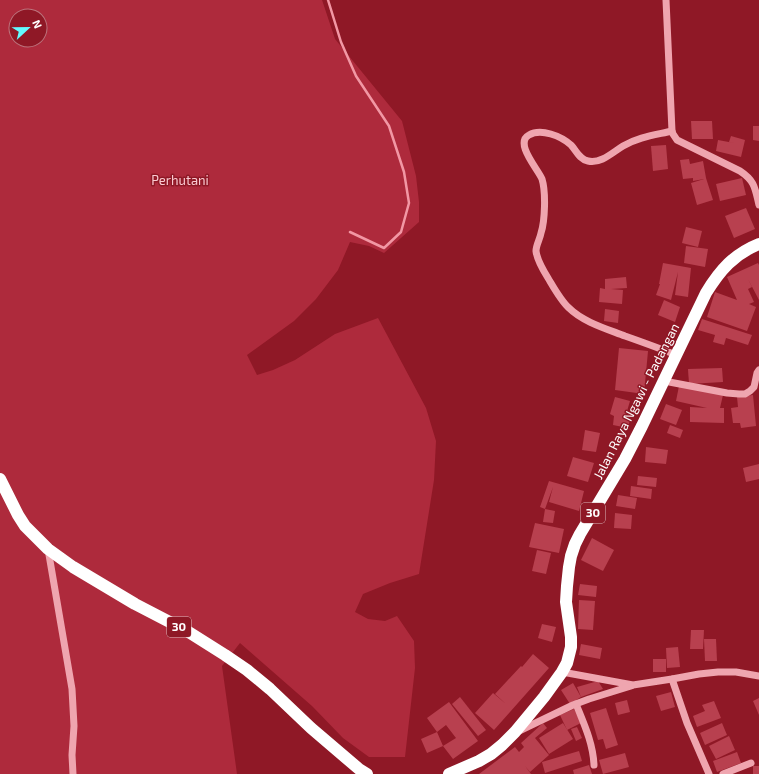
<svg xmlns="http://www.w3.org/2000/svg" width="759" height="774" viewBox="0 0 759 774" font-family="'Exo 2',sans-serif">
	<rect width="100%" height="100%" fill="#8f1826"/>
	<path fill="#ae2a3c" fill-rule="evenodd" d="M0,0H322L335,39L402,121L416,176L419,202V222L384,253L369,246L350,242L338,270L316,299L294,321L247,355L257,375L273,370L295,360L335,334L378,318L426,408L436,441L434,480L419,574L390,583L363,594L355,612L368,619L385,621L397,616L414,641L415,668L405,757H369L343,738L312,706L240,643L222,666L237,774H0ZM16,16H40V40H16Z"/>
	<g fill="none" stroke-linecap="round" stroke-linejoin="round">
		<polyline stroke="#f297a4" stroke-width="2.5" points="328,0 341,42 356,76 389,126 404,172 409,203 401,232 384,248 350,232"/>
	</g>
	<g fill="#b8404f" fill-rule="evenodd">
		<polygon points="691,121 712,121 713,139 692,139"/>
		<polygon points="753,126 759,126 759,141 753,140"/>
		<polygon points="731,136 745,140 741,157 716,151 718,140 734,143 729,142"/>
		<polygon points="666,145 668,169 653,171 651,146"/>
		<polygon points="689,159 690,164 703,161 706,178 713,200 697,205 691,183 704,179 693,181 693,178 683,179 680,160"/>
		<polygon points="742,178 746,195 720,201 716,184"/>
		<polygon points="746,208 755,229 734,238 725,216"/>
		<polygon points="686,227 702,231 698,247 682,243"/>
		<polygon points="686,246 708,249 705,267 684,263"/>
		<polygon points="663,263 691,268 688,297 675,295 678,272 671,300 656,295 660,284 659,284"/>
		<polygon points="758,263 759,265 759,300 748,279 752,287 748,289 754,302 749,304 756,307 747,331 707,317 715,292 737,300 727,277"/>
		<polygon points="626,277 627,288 611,289 623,290 622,304 599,302 600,288 605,289 605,279"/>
		<polygon points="664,300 680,307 675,322 658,315"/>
		<polygon points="605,309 619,311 618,323 604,321"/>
		<polygon points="702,319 752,335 748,345 726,338 724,345 713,342 715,335 698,330"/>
		<polygon points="619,348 648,351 644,394 615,390"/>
		<polygon points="722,368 723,382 689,384 688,369"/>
		<polygon points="679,386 723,395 720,408 724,408 724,423 690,422 690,407 707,408 676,401"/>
		<polygon points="753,395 756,426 741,428 740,423 733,423 731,408 738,407 737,397"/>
		<polygon points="615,397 630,401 625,418 630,419 628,428 613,425 614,416 610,414"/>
		<polygon points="666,404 682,410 676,425 660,419"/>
		<polygon points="670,425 683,430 680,438 667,433"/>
		<polygon points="585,430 600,433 596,452 582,450"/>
		<polygon points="646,447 668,450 666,464 645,462"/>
		<polygon points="573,457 594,463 588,482 567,476"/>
		<polygon points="759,464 759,479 746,482 743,468"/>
		<polygon points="638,476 657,478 656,487 637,485"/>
		<polygon points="549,481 584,491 579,511 549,502 553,487 545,509 540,507"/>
		<polygon points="631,486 652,489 651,499 630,496"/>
		<polygon points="618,495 637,498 635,509 616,506"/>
		<polygon points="545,509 555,511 553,523 543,522"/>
		<polygon points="615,513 632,515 631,529 614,528"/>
		<polygon points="535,523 564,529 559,553 529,547"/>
		<polygon points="592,538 614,550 603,571 581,560"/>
		<polygon points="537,550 551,553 546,574 532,571"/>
		<polygon points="580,584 597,586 596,597 578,595"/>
		<polygon points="579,600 595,601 593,630 578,629"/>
		<polygon points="542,624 556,627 552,642 538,638"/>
		<polygon points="691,630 704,630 703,649 690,649"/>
		<polygon points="704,639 716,639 717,661 705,661"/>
		<polygon points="581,644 602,648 600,659 579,655"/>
		<polygon points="678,647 680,667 667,668 666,648"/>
		<polygon points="533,654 549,668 494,730 475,713 493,693 506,704 495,694 521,666 522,667"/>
		<rect x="653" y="659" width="13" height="13"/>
		<polygon points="598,681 603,689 581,697 570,704 561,690 573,683 581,697 577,687"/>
		<polygon points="671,692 675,707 661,711 656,696"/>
		<polygon points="460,697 486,730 478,736 452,704"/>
		<polygon points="759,698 759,715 753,701"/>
		<polygon points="627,700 630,712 618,715 615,703"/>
		<polygon points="714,701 721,718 697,727 693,716 705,711 702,705"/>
		<path d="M449,702L478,741L453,759L443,746L427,753L421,739L437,732L427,718ZM446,725L456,738L443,746L437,732Z"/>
		<polygon points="606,708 618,745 606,749 603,739 598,740 590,713"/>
		<polygon points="574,709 581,723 567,730 560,715"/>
		<polygon points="543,723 547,728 535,738 549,755 530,772 525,766 531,774 479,774 515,747 519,752 524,747 521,743"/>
		<polygon points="563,723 573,739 549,754 539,738"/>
		<polygon points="722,723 727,735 705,745 700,733"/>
		<polygon points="577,727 582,738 576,741 571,729"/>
		<polygon points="729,736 735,750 716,759 709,746"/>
		<polygon points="579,751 582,761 545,773 542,762"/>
		<polygon points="737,752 741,763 717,772 713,761"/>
		<polygon points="625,753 629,767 603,774 599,760"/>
		<polygon points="589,765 592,774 574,774 573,770"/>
		<rect x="753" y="766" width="6" height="8"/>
	</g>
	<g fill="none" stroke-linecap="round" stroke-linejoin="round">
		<g stroke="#efa5af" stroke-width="7">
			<path d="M666,0L672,131L673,134L677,140L740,171C755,181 755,188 759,205"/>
			<path d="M672,131C655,135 638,137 623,146C613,152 601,164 588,161C579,159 576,150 571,145C561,136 541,128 529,135C514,143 538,169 542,179C546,192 545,221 541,233C540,239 536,245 536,251C537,260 543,270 548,278C554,288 561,301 569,308C583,322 607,329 625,336C642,342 659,348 676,355"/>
			<polyline points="664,381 727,393 739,394 745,394 750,391 754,387 757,373 759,370"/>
			<polyline points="48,549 72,689 74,726 72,755 73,774"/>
			<polyline points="562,672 633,685 672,679 699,674 718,672 736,672 759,676"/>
			<polyline points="672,679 687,723 709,774"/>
			<path d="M576,704C584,724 593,743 594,765"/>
			<polyline points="519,731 573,705 589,699 631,686"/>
			<polyline points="723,774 751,763"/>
		</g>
		<g stroke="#fff" stroke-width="12">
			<polyline points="0,479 18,515 25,526 48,549 73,567 135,604 187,631 225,655 247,670 270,689 311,728 359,769 367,774"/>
			<path d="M449,774L479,761L491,754L502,745L515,732L544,697L562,672L567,663L571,647V637L566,602L567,586L569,567L571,556L575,544L580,534L625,459L642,426L706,293C720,270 734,254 759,244"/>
		</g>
	</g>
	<g text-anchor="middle" stroke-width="3" stroke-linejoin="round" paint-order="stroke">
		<g fill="#8f1826" stroke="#ddbabe" stroke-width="1">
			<rect x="581" y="503" width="24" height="20" rx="3"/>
			<rect x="167" y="617" width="24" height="20" rx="3"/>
		</g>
		<g font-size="12" font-weight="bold" fill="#fff">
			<text x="593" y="517">30</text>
			<text x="179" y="631">30</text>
		</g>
		<g font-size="13" fill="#fbcbd2" stroke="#8f1826">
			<text x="180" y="185">Perhutani</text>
		</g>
		<g font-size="13" fill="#fff" stroke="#8f1826">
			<text transform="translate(636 401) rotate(-63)" y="5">Jalan Raya Ngawi - Padangan</text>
		</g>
	</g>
	<g transform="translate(28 28) rotate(68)"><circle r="19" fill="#8f1826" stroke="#bc747d"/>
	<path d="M0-3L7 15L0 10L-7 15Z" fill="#63faff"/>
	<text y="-6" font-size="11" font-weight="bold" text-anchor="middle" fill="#ffffff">N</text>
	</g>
</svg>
